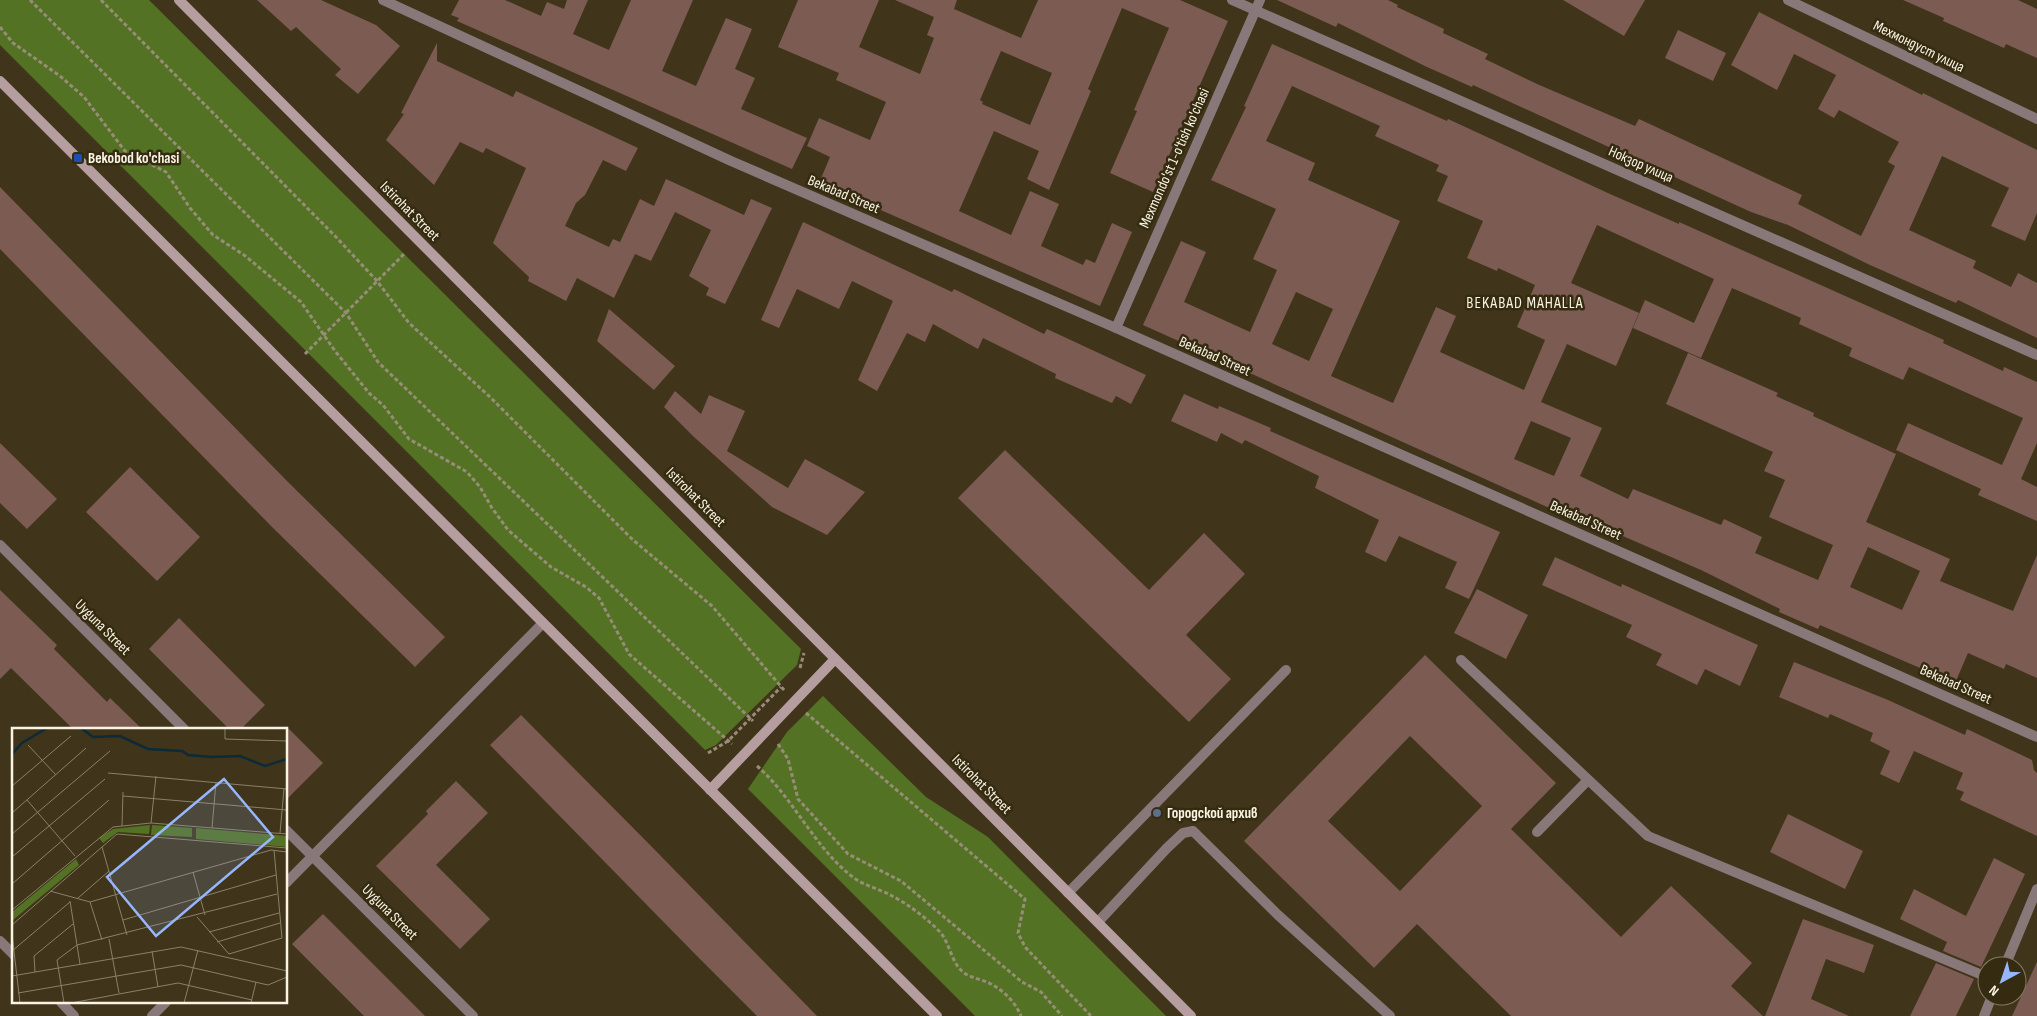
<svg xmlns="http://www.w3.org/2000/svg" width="2037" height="1016" viewBox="0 0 2037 1016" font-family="'Sofia Sans Condensed',sans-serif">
	<rect width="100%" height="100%" fill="#40351a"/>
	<g fill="#547224">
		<polygon points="0,0 149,0 801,649 797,665 716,745 705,750 0,45"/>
		<polygon points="823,696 926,797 988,837 1166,1016 975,1016 748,789 787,732"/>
	</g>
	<g fill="#7b5b52" fill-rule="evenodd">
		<polygon points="257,0 321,0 376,25 400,46 358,94 335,75 341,69 296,27 291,31"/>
		<polygon points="459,0 505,0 541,16 547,2 564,9 567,0 588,0 573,34 609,50 631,0 693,0 662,71 696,86 726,18 752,29 735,69 755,78 741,109 807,138 792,169 457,21 459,18 451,15"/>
		<path d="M798,0H879L859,47L920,74L934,38L927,35L934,17L895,0H957L954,9L1021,38L1038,0H1180L1228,21L1153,192L1110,173L1137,111L1134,110L1169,28L1122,8L1088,89L1091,91L1049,190L1027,179L1039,151L994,131L959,211L1011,235L1030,191L1059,204L1041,246L1083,265L1086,259L1095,263L1112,223L1132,232L1100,306L819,183L830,157L807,146L819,118L870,140L886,102L836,80L839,73L778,47ZM1001,51L1052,73L1030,125L982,104L983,102L980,100Z"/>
		<polygon points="1277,0 1388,0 1398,5 1397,7 1444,29 1443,33 1488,54 1485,59 1537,84 1635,126 1639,119 1802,195 1798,204 1861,236 1895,166 1888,162 1899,142 1839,110 1834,118 1818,109 1836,75 1794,54 1777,90 1731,65 1759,12 1922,95 1923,93 2037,150 2037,213 2025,241 1991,226 2009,188 1942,156 1909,230 1976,261 1973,268 2011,287 2018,273 2037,283 2037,338 1958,300 1956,303 1870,265 1788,225 1751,212 1473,85 1472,87 1427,67 1338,23 1336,27"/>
		<polygon points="1563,0 1645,0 1624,36"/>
		<polygon points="1903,0 2018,0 2037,9 2037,58 2006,44 2004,48 1943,21 1944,18"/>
		<polygon points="1678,30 1726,53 1713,81 1665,58"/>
		<polygon points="437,43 437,61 513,97 516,91 638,148 626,171 603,160 585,195 576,203 565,226 609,247 613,239 620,242 640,199 654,206 666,179 744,215 751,199 772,208 725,304 706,295 709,288 689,276 711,230 675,212 651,261 635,254 614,298 577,278 566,301 528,281 529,277 493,243 526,168 486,148 483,153 460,142 434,185 386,140 404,114 401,113"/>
		<path d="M1272,44L1447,121L1448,119L1610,194L1679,224V222L1944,340L1943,343L2003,371L2004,367L2037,382V443L2021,479L2037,487V521L1978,495L1981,489L1896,450L1908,423L2002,465L2023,418L1909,367L1903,380L1849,356L1852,348L1799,324L1801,318L1732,288L1701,358L1633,328L1645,300L1694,323L1714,279L1597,225L1571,283L1639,313L1616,366L1567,344L1541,402L1602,428L1580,476L1628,499L1633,489L1721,525L1724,519L1762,537L1755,553L1818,580L1833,545L1769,517L1785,480L1764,471L1773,452L1666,404L1688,353L1778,393L1776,396L1814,413L1813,416L1896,454L1866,522L1950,559L1940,581L2013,611L2037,555V678L2006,664L2004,669L1968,653L1955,683L1820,625L1818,629L1779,612L1780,609L1701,570L1609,530L1607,534L1143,325L1181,241L1206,252L1184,302L1250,332L1277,270L1253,259L1276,209L1211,180L1246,107L1244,106ZM1292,86L1380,126L1375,136L1439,165L1436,171L1448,176L1437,201L1483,221L1467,258L1497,271L1498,268L1535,285L1517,327L1545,340L1524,390L1440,352L1456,316L1436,307L1393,403L1331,376L1400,221L1308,180L1315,163L1266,141ZM1296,292L1333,309L1309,361L1272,344ZM1531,421L1571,438L1554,476L1514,459ZM1868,547L1920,571L1902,610L1850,587Z"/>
		<polygon points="0,187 287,481 445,637 415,667 271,526 0,249"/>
		<polygon points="803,222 952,292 954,289 1044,334 1047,329 1146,375 1131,404 1116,396 1112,403 1055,378 1056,374 983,338 978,349 933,324 925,342 907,333 877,391 858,380 893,301 852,281 839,309 797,289 779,328 761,320"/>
		<polygon points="609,309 675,366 654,390 597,341"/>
		<polygon points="675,391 701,414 709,395 745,411 727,451 788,488 805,459 865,492 827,535 772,507 694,437 664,407"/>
		<polygon points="1184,394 1218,409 1219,406 1271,428 1270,431 1500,532 1469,599 1445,588 1457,562 1399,536 1386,562 1365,552 1379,520 1315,488 1319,476 1245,440 1242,444 1221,433 1217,442 1171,421"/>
		<polygon points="0,443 57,499 27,529 0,503"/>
		<polygon points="1005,450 1149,590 1204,533 1245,574 1186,635 1231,679 1189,722 958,498"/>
		<polygon points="130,467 200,537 157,581 86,512"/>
		<polygon points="1555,557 1621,587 1622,584 1758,645 1740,686 1705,669 1697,685 1656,665 1662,654 1626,637 1632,625 1542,585"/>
		<polygon points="1477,589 1528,615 1506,659 1454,633"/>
		<polygon points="0,590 57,645 54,649 107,702 110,698 143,730 74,730 11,668 0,679"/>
		<polygon points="179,618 265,705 240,730 230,730 149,649"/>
		<path d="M1425,655L1556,783L1511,829L1621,937L1671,886L1752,963L1731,986L1763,1016H1511L1417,924L1374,968L1244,841ZM1410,736L1482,806L1400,891L1328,821Z"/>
		<polygon points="1794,662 1888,700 1965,735 1967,729 2032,760 2034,770 2037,773 2037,836 1960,800 1964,792 1956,789 1963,773 1914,751 1899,783 1880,774 1890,751 1870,741 1873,733 1830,714 1828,718 1779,697"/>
		<polygon points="521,715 654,849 817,1016 757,1016 693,952 490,745"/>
		<polygon points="286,726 323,763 286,800"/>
		<polygon points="456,781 488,813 436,865 490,919 460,949 376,866 428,814 426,811"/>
		<polygon points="1788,814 1863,851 1845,889 1770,852"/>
		<polygon points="1994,858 2025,874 1981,967 1943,951 1947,942 1900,919 1914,889 1966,916"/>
		<polygon points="323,914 425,1016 364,1016 292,944"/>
		<polygon points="1803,919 1874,945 1864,973 1826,959 1811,999 1849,1016 1765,1016"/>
		<polygon points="2037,962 2037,1016 2012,1016"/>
		<polygon points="1936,963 1974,979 1956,1016 1910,1016"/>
	</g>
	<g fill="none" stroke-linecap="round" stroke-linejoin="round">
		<g stroke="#978e78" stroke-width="3" stroke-dasharray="4 2.5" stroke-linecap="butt">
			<polyline points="30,0 346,313 378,362 753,721"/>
			<polyline points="101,0 336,237 377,281 409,323 490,397 633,540 712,606 784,690"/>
			<polyline points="0,27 13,43 60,76 84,97 125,151 166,172 190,208 213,235 244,255 301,302 335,351 369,393 383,405 409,439 467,472 480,487 492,508 508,530 551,567 586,587 599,598 629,654 732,744"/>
			<polyline points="305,354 405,253"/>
			<polyline points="800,668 804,653"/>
			<polyline points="806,713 1025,899 1018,933 1025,947 1091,1016"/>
			<polyline points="778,744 788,759 798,799 848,854 901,881 1022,982 1041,992 1062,1016"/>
			<polyline points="708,753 728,741 781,687"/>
			<path d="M757,766C794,798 814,848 854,878C865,886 880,889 892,896C908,904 925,917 938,930C950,941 950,961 963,972C969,977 979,979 987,982C1002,989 1015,1001 1021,1016"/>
		</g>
		<g stroke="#88787a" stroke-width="10">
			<polyline points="1461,660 1648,836 1987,977"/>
			<polyline points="1537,832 1588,780"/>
			<polyline points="1068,893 1286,670"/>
			<polyline points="1098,922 1167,848 1183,833 1193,831 1278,915 1390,1016"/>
		</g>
		<g stroke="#88787a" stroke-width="10">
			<polyline points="383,0 731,161 1116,328 2037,737"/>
			<polyline points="1232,0 2037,355"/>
			<polyline points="1788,0 2037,119"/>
			<polyline points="1116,328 1260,0"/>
			<polyline points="0,545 185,730"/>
			<polyline points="286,830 473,1016"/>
			<polyline points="286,883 543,623"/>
			<polyline points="0,941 14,955"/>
			<polyline points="2005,966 2037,889"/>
			<polyline points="61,1002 74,1016"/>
			<polyline points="152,1016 166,1002"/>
			<polyline points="1984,1016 1992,996"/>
		</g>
		<g stroke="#b69da0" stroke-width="10">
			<polyline points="179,0 1191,1016"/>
			<polyline points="0,81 937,1016"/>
			<polyline points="710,790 835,659"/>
		</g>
	</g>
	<rect fill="#1a4fb4" stroke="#352b10" stroke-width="2" x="73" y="153" width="10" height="10" rx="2.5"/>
	<circle fill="#5c6f8a" stroke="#352b10" stroke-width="2" cx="1157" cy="813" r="5"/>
	<g text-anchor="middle" stroke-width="5" stroke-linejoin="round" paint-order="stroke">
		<g font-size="15" fill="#faf4e4" stroke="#352b10">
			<text transform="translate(1919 46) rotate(26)" y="5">Мехмондуст улица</text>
			<text transform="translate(1174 158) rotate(-66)" y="5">Mexmondo'st 1-o'tish ko'chasi</text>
			<text transform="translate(1641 164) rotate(24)" y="5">Нокзор улица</text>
			<text transform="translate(844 194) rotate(23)" y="5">Bekabad Street</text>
			<text transform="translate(410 211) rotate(45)" y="5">Istirohat Street</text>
			<text transform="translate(1215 356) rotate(24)" y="5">Bekabad Street</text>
			<text transform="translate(696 497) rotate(45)" y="5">Istirohat Street</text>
			<text transform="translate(1586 520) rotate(24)" y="5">Bekabad Street</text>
			<text transform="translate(103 627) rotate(45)" y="5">Uyguna Street</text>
			<text transform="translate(1956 684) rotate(24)" y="5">Bekabad Street</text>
			<text transform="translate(982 784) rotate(45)" y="5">Istirohat Street</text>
			<text transform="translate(390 912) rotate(45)" y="5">Uyguna Street</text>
		</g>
		<g font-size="15" font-weight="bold" fill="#faf4e4" stroke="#352b10" text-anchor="start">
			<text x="88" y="163">Bekobod ko'chasi</text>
			<text x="1167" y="818">Городской архив</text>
		</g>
		<g font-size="16" letter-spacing="1" fill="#faf4e4" stroke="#352b10">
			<text x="1525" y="308">BEKABAD MAHALLA</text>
		</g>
	</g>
	<g transform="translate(12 728)">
		<rect width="275" height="275" fill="#40351a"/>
		<path d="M138,97L137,106L106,104L91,115L87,110L101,101ZM140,97L180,100V109L139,107ZM184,100L275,108V119L184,111ZM64,131L67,137L1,192L0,184Z" fill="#547224"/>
		<path fill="none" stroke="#0c2a38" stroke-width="2.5" d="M69,0L81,9L108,8L136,21L170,23L176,27L200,29L228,28L253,38L275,31M0,26L10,15L35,0"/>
		<path fill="none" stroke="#8a816b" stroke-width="1" d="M213,0V11L275,13M16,17L44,47M96,45L275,61M0,58L59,8M111,68L275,82M15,72L63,128M0,85L74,20M139,95L144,48M110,98L111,64M200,100L204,54M268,105L272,61M0,106L98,23M90,119L115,207M262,122L270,210M0,129L93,51M181,144L193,187M0,156L97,72M38,163L78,174L259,122L275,124M66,170L97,143M58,173L68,236M78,174L90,212M0,182L101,99L139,95L275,106M185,189L217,226L270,210M111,192L264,147M0,197L105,106L275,120M197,204L267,185M0,206L8,275M97,211L107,265M205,214L268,195M0,223L58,174M140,223L146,259M23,244L22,228L61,196M0,248L169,219L275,243M6,265L169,237L256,257L275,249M52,275L45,232L65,217L265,166M59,275L166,255L240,272M172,275L186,222M239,275L244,254"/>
		<path fill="#96b6fd" fill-opacity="0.15" stroke="#96b6fd" stroke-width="2.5" d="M212,51L261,109L144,208L95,149Z"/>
		<rect width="275" height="275" fill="none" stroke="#faf4e4" stroke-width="2.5"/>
	</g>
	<g transform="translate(2002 981) rotate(220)"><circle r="24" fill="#352b10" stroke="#847b65"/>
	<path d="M0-4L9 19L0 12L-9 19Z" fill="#96b6fd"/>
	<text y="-8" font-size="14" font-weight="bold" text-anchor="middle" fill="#faf4e4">N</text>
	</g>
</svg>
